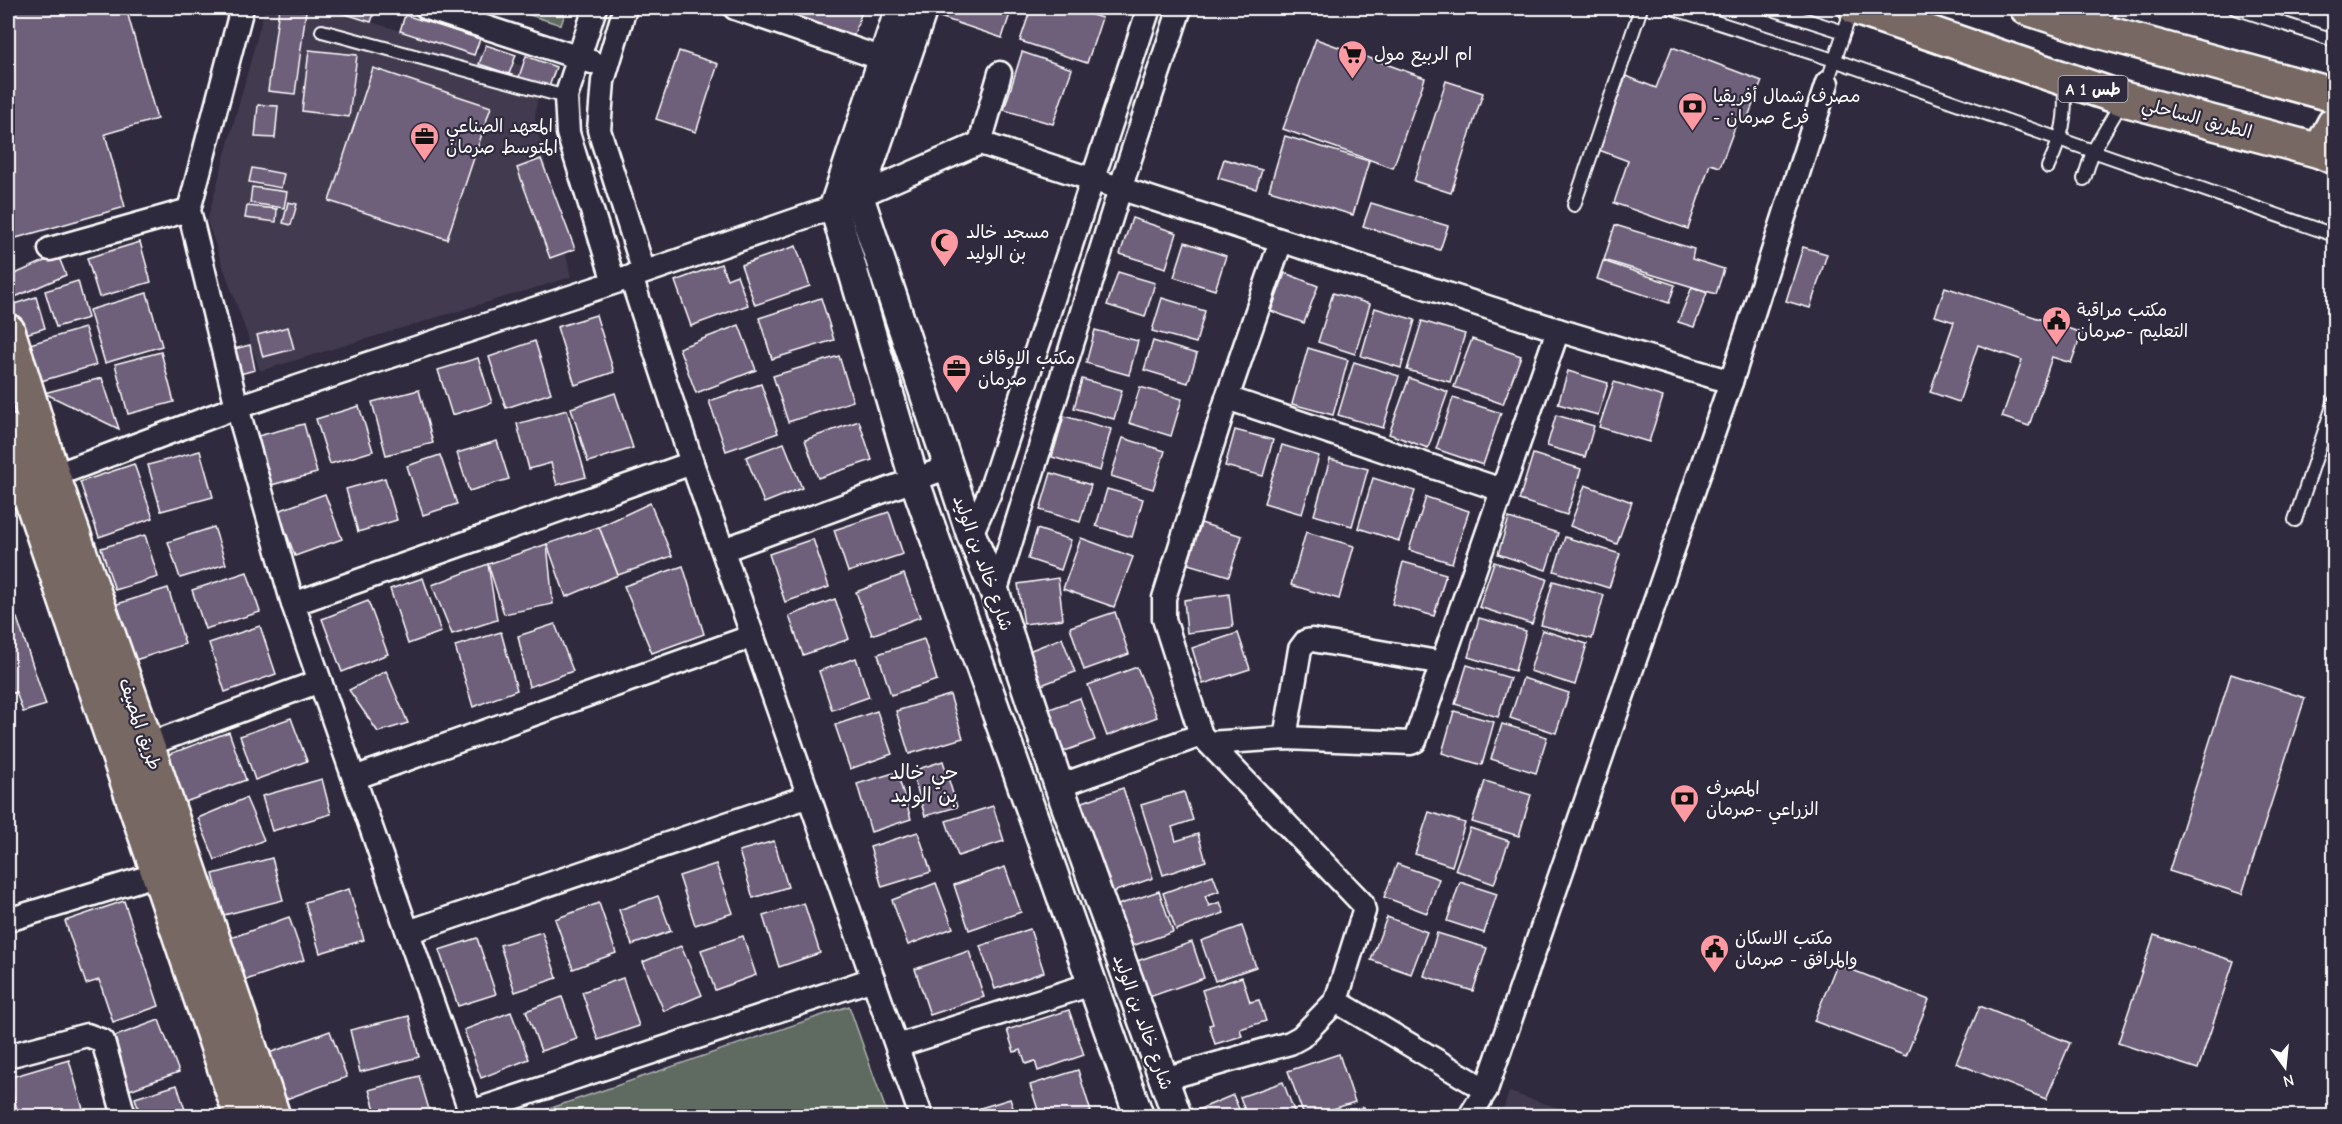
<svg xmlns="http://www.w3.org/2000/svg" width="2342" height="1124" viewBox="0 0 2342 1124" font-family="'Comic Neue','Playpen Sans Arabic',sans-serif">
	<rect width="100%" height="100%" fill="#2f2a3d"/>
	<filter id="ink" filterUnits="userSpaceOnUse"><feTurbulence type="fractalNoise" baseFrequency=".0167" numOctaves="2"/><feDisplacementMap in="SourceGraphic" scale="12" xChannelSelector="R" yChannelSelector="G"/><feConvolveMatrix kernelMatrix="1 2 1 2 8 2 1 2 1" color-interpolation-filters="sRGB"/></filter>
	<g filter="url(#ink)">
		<g fill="#423a4f">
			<polygon points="265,8 322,8 540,71 535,118 571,277 260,371 207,221"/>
			<polygon points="1509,1092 1583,1116 1501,1116"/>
		</g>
		<g fill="#5e6a60" stroke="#aeb4b0" stroke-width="1.5">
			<polygon points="508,8 567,8 561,25"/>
			<polygon points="849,1006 888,1116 528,1116"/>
		</g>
		<g fill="#6e5e7a" stroke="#fff" stroke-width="1.5">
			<polygon points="8,8 126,8 157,119 105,134 125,207 16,238 8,209"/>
			<polygon points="279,8 306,11 295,94 268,91"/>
			<polygon points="340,8 376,8 371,22 339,12"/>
			<polygon points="771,8 863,8 854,35"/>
			<polygon points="933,8 1012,8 1002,38 931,14"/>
			<polygon points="1031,8 1069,8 1102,18 1087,63 1020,41"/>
			<polygon points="405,15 480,39 474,55 400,31"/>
			<polygon points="1316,39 1425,78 1393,168 1283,129"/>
			<polygon points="486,45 516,55 509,74 479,64"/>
			<polygon points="1672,47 1762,81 1746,122 1738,119 1720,167 1710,164 1688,229 1614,203 1628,161 1599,150 1626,76 1656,88"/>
			<polygon points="309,50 357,55 349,117 302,111"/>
			<polygon points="679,51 718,64 696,132 656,119"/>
			<polygon points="1022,52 1072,69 1053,124 1004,110"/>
			<polygon points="526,56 556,67 548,90 518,80"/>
			<polygon points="373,68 491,107 447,239 329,201"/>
			<polygon points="1446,81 1483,93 1451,193 1414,181"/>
			<polygon points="258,105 278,106 275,138 255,137"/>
			<polygon points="1285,136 1369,161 1353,215 1269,190"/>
			<polygon points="541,159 575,249 550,258 517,168"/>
			<polygon points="1224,159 1262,170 1256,189 1218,178"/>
			<polygon points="252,168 284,174 281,188 249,182"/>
			<polygon points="252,187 287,192 284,208 250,203"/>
			<polygon points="288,202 297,204 291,225 283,223"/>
			<polygon points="1371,203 1448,226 1440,250 1363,226"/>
			<polygon points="247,206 277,209 276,222 245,218"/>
			<polygon points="1132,218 1177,233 1166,268 1120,254"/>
			<polygon points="1615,225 1694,249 1692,259 1724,269 1716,294 1604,260"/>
			<polygon points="140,242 151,282 99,297 87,258"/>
			<polygon points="1185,242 1226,256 1215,290 1174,277"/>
			<polygon points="796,246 810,286 755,305 741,265"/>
			<polygon points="1803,247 1827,254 1810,308 1786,301"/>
			<polygon points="58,255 66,275 8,300 8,277"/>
			<polygon points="1603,261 1675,285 1669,303 1597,279"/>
			<polygon points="721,264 727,279 737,275 748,305 691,326 675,281"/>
			<polygon points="1118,272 1155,283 1145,317 1107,305"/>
			<polygon points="1285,273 1318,286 1304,323 1271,311"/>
			<polygon points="78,281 88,318 56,327 45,291"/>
			<polygon points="1692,287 1707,293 1694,327 1678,322"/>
			<polygon points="1945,287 2082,333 2071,363 2052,357 2029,426 2002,417 2022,360 1978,345 1959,402 1930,392 1954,322 1935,316"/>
			<polygon points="147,293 162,346 105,363 89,310"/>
			<polygon points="1333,293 1370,304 1355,354 1318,342"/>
			<polygon points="36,297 45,328 16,337 8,306"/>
			<polygon points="821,298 834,340 772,359 759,318"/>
			<polygon points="1162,298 1205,311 1196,343 1152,331"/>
			<polygon points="1375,308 1415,320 1401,368 1361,356"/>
			<polygon points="596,315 614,372 575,385 557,327"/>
			<polygon points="1422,321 1465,334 1450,382 1407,370"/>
			<polygon points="739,325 756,370 696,393 679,348"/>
			<polygon points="288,327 294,349 263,357 257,335"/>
			<polygon points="85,328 96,365 41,381 30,344"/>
			<polygon points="1095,330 1138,341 1129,375 1086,363"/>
			<polygon points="1472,339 1521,356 1503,404 1454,387"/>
			<polygon points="535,341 551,393 506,408 489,357"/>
			<polygon points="1153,341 1197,354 1188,383 1144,370"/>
			<polygon points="250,345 255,370 240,374 234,349"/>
			<polygon points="1308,348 1348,360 1333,415 1292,404"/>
			<polygon points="161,352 174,402 128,414 115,364"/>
			<polygon points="839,356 853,401 788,422 773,376"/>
			<polygon points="478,358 492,403 452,415 438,370"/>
			<polygon points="1354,362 1399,376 1383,428 1338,415"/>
			<polygon points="1568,371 1608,383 1598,415 1558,404"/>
			<polygon points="102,378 119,429 44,393"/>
			<polygon points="1409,378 1448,392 1428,448 1389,434"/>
			<polygon points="1082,379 1122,390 1114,419 1074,408"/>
			<polygon points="1614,382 1663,397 1649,442 1599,427"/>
			<polygon points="761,384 778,433 726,451 709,401"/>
			<polygon points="1140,387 1182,399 1171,436 1129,423"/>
			<polygon points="419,390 433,443 386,455 372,402"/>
			<polygon points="615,393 633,448 588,462 571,408"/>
			<polygon points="1453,398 1501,413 1483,465 1436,449"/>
			<polygon points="359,406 373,451 330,464 316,419"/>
			<polygon points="567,410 586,477 557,485 551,463 529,469 517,424"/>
			<polygon points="1556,415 1594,426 1585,457 1547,446"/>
			<polygon points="1064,416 1111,429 1100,471 1052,457"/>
			<polygon points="859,421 872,460 818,478 805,440"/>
			<polygon points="304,424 317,473 271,485 258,436"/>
			<polygon points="1235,430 1273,440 1263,476 1225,466"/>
			<polygon points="1123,438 1165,451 1153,489 1111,476"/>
			<polygon points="497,441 509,479 469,491 457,453"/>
			<polygon points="784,443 802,488 764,503 746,457"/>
			<polygon points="1282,445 1319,456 1302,514 1264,503"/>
			<polygon points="200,451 213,497 161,511 148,465"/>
			<polygon points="1533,454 1581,469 1567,515 1519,500"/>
			<polygon points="440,455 457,504 423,515 407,466"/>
			<polygon points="1330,459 1368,469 1352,526 1314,515"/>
			<polygon points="134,464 153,518 99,537 80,482"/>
			<polygon points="1051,473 1091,485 1080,522 1040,510"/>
			<polygon points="385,478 397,520 358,532 346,489"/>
			<polygon points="1373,478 1415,491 1399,541 1358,528"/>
			<polygon points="1585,485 1632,502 1617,544 1570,526"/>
			<polygon points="1107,489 1143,499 1132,537 1096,526"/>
			<polygon points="325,494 342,539 295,556 278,511"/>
			<polygon points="1426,497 1469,511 1452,563 1409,550"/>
			<polygon points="650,503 672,556 618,575 599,527"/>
			<polygon points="889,512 903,554 848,572 834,530"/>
			<polygon points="1509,518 1558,533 1546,570 1498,554"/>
			<polygon points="1201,523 1242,536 1229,576 1188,564"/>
			<polygon points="214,527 226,564 180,578 168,542"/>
			<polygon points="599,527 618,575 566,597 547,544"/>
			<polygon points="1037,529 1071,540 1061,570 1028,559"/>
			<polygon points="1306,532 1354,546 1339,599 1291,585"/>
			<polygon points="145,535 158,577 115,590 101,548"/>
			<polygon points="1565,537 1620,554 1609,588 1554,571"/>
			<polygon points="1081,538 1133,557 1114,607 1063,589"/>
			<polygon points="813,539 829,587 785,602 769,554"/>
			<polygon points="547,544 553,604 504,614 488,564"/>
			<polygon points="1403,562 1446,574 1434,616 1392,604"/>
			<polygon points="1494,562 1547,579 1532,624 1479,607"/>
			<polygon points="488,564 497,620 452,634 432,585"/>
			<polygon points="683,566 704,634 652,653 624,586"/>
			<polygon points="247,572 260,612 205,629 192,590"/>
			<polygon points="904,574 920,617 872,635 856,592"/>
			<polygon points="423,578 441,632 408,644 390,589"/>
			<polygon points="1058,578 1063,619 1024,624 1018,584"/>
			<polygon points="1553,581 1604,595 1592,639 1541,625"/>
			<polygon points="168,588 185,644 129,662 111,606"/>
			<polygon points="1229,594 1233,627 1187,633 1184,600"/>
			<polygon points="835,599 849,639 803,655 789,616"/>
			<polygon points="368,601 388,654 342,672 322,619"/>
			<polygon points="1115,612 1129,654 1084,670 1070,627"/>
			<polygon points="17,618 46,705 23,712 16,692 8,695 8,621"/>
			<polygon points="1479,618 1526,631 1515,671 1468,657"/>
			<polygon points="555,624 573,671 529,687 518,636"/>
			<polygon points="260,626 276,674 225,692 209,643"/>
			<polygon points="1542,630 1587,644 1575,685 1530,671"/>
			<polygon points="501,632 517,690 473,707 455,646"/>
			<polygon points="1238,633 1250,669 1203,684 1192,648"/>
			<polygon points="1062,638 1075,672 1039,686 1026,652"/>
			<polygon points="924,639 937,680 891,695 878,654"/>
			<polygon points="856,658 869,697 832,710 819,671"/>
			<polygon points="1467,665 1510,678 1498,717 1455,704"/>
			<polygon points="1137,667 1157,717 1107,736 1088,685"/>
			<polygon points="386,671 408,723 378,732 349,690"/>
			<polygon points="2231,674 2305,698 2242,894 2169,871"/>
			<polygon points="1523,678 1569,693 1556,733 1510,718"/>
			<polygon points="950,695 963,738 909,754 896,711"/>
			<polygon points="1080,698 1095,740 1062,752 1047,710"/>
			<polygon points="877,711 892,754 850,769 835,725"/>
			<polygon points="1454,711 1494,722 1482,765 1442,753"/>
			<polygon points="291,718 307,761 255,780 240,736"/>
			<polygon points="1502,724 1547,737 1536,773 1491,759"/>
			<polygon points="229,732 246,780 185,802 167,755"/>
			<polygon points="943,761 957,807 925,816 912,771"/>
			<polygon points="897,772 911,819 871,832 857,784"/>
			<polygon points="322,779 331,814 272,831 262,796"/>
			<polygon points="1485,781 1531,795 1519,836 1472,822"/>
			<polygon points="1123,788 1153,878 1110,893 1080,803"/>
			<polygon points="1184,792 1193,820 1172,827 1176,841 1198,834 1206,861 1163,875 1141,805"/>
			<polygon points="246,798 264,840 215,860 198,818"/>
			<polygon points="993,806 1004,841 958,856 946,821"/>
			<polygon points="1429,812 1465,823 1452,866 1415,854"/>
			<polygon points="1470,828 1509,841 1494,884 1455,870"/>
			<polygon points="918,832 931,872 882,887 870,847"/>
			<polygon points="774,841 788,887 753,898 739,851"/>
			<polygon points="272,858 283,900 224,915 213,874"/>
			<polygon points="716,864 733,913 695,925 679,876"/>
			<polygon points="1397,864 1439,879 1427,913 1384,897"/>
			<polygon points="1005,867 1021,912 969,930 954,885"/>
			<polygon points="1213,875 1219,891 1205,896 1209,906 1220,902 1224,913 1176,930 1163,893"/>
			<polygon points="1460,882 1497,894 1484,933 1447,921"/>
			<polygon points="936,883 953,928 908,945 892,900"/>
			<polygon points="349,889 364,940 320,953 305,902"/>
			<polygon points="1159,891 1173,932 1126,948 1112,907"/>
			<polygon points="658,896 671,931 632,945 619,910"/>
			<polygon points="124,901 159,1006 113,1022 99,980 86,984 65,921"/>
			<polygon points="599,903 616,953 573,969 555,919"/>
			<polygon points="804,903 820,953 779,967 763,916"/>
			<polygon points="289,917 304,960 240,982 225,940"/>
			<polygon points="1387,917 1427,932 1411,974 1371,960"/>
			<polygon points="1242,926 1256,967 1215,981 1201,941"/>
			<polygon points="1030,929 1044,972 995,989 980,946"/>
			<polygon points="542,932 557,978 515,992 500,945"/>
			<polygon points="1437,933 1487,948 1473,991 1424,976"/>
			<polygon points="2154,935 2234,961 2198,1069 2118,1043"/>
			<polygon points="743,936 756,975 715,990 701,950"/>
			<polygon points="477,938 496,994 458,1006 439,950"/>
			<polygon points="1192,942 1204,978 1149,997 1137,961"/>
			<polygon points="681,946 702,995 664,1011 643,962"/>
			<polygon points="969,951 984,997 930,1015 915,969"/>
			<polygon points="1837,964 1929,1000 1906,1056 1814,1021"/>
			<polygon points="1242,977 1250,1002 1259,1000 1266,1021 1240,1029 1242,1036 1215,1044 1209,1025 1213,1024 1202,990"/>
			<polygon points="623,978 639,1026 598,1040 582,992"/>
			<polygon points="562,997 577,1039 541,1051 526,1011"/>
			<polygon points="1980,1006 2070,1043 2046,1099 1956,1063"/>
			<polygon points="1069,1010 1084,1055 1038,1071 1035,1061 1026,1064 1021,1050 1014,1052 1007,1030"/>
			<polygon points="511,1012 529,1059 481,1078 464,1030"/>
			<polygon points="409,1016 419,1057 360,1072 350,1030"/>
			<polygon points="159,1020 179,1072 124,1092 105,1040"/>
			<polygon points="330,1031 347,1077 286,1099 269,1053"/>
			<polygon points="1339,1054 1355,1102 1311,1116 1304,1116 1288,1071"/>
			<polygon points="69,1060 83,1109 58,1116 19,1116 8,1078"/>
			<polygon points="1078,1070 1091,1112 1078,1116 1040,1116 1030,1085"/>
			<polygon points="419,1076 431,1116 377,1116 369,1090"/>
			<polygon points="1283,1082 1296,1116 1279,1116 1279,1115 1247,1116 1240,1097"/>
			<polygon points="177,1085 187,1116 141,1116 135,1098"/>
			<polygon points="1233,1095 1242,1116 1195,1116 1193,1112"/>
			<polygon points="1010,1099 1016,1116 962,1116 961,1114"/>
			<polygon points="1364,1107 1367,1116 1337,1116"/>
		</g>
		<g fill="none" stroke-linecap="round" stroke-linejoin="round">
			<defs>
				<g id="service">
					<polyline points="1672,8 1834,60 2093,151 2084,179"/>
					<polyline points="1769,8 1844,32"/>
					<polyline points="2235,8 2334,40"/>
					<polyline points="2096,29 2112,8"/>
					<polyline points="322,31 566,97"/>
					<polyline points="1827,83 1852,8"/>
					<polyline points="2123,100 2093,151 2334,235"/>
					<path d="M2048,167C2063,135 2067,118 2064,83"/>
					<polyline points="1574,205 1641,8"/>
					<polyline points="2295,520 2334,403"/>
				</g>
				<g id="minor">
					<polyline points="242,8 189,210 237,407 293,604 472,1116"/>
					<polyline points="427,8 592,62"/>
					<polyline points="595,8 566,97 568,133 614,282"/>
					<polyline points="625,8 603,81 599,130 644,272"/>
					<polyline points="735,8 883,59"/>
					<polyline points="980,143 1000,73"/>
					<polyline points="50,249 189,210"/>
					<polyline points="631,277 692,463 921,1116"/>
					<polyline points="1227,398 1502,490"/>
					<polyline points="8,497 53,476 237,407 631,277 834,207 980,143 1558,330 1731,382"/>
					<polyline points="971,534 989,494 1149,8"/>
					<polyline points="723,550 949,467"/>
					<polyline points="995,593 1120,189 1180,8"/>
					<polyline points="293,604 692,463"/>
					<polyline points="1285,738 1300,649 1306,641 1312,640 1443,663"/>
					<polyline points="1209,743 1285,738 1411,743 1415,741 1558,330"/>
					<polyline points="147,745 320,681"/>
					<polyline points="354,778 753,636"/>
					<polyline points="1059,786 1201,735"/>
					<polyline points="8,920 158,874"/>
					<polyline points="408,932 809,796"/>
					<polyline points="1336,1001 1486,1090"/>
					<polyline points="897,1046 1092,984"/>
					<polyline points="8,1056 87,1035 103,1041 124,1116"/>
					<polyline points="1164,1079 1290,1043 1301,1037 1336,1001 1364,911 1362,903 1201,735 1164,619 1164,598 1227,398 1281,241"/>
					<polyline points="471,1112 873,979"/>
					<polyline points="1470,1116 1486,1090 1731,382 1827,83"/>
				</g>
				<g id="tertiary">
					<polyline points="900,8 834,207 914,479 1139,1116"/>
					<polyline points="923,8 859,196 971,534 995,593 1059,786 1177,1116"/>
				</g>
				<g id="primary">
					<polyline points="8,331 53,476 147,745 273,1116"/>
					<polyline points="8,431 241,1116"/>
				</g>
				<g id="trunk">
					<polyline points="1856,8 2124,99 2320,151 2334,157"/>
					<polyline points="2027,8 2095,30 2334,95"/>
					<polyline points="2320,151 2334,124"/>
				</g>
			</defs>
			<use href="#service" stroke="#fff" stroke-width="16"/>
			<use href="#minor" stroke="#fff" stroke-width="27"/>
			<use href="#tertiary" stroke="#fff" stroke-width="33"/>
			<use href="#primary" stroke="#fff" stroke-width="38"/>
			<use href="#trunk" stroke="#fff" stroke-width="38"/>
			<use href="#service" stroke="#2f2a3d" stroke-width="12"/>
			<use href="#minor" stroke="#2f2a3d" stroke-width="22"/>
			<use href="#tertiary" stroke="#2f2a3d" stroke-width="28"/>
			<use href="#primary" stroke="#776864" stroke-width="33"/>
			<use href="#trunk" stroke="#776864" stroke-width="33"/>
		</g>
	</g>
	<defs>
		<symbol id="supermarket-pin" viewBox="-11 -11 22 30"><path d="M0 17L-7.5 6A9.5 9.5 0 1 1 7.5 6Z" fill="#ff9aa2" stroke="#2f2a3d"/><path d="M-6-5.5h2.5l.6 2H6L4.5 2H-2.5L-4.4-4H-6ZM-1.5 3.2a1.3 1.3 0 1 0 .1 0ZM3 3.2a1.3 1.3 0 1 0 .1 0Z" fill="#111"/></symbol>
		<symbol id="bank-pin" viewBox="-11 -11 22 30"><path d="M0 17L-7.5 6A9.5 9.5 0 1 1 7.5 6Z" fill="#ff9aa2" stroke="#2f2a3d"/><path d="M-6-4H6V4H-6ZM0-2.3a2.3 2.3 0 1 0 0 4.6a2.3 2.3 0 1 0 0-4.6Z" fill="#111"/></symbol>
		<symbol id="office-pin" viewBox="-11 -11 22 30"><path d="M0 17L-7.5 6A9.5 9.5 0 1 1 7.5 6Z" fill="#ff9aa2" stroke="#2f2a3d"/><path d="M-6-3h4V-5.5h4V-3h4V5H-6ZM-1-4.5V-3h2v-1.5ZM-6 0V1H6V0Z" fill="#111"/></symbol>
		<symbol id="mosque-pin" viewBox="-11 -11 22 30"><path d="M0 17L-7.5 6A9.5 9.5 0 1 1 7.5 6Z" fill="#ff9aa2" stroke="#2f2a3d"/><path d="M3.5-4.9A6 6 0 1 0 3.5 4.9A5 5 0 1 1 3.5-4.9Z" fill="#111"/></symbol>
		<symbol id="civic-pin" viewBox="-11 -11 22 30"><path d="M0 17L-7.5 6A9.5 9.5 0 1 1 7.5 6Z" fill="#ff9aa2" stroke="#2f2a3d"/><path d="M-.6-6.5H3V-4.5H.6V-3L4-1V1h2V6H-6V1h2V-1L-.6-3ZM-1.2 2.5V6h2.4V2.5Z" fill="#111"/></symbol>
	</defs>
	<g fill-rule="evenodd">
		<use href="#supermarket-pin" x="1336" y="38" width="33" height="45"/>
		<use href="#bank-pin" x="1676" y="90" width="33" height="45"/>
		<use href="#office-pin" x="408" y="120" width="33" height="45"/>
		<use href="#mosque-pin" x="928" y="226" width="33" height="45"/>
		<use href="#civic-pin" x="2040" y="304" width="33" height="45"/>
		<use href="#office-pin" x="940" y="352" width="33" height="45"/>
		<use href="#bank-pin" x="1668" y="782" width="33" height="45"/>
		<use href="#civic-pin" x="1698" y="932" width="33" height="45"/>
	</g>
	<g text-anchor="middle" stroke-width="4.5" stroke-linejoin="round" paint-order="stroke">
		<rect fill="#2f2a3d" stroke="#c1bfc5" stroke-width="1.5" x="2058.5" y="76" width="69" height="26" rx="4.5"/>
		<g font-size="16" font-weight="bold" fill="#fff">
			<text x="2093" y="95">A 1 طس</text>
		</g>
		<g font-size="18" fill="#fff" stroke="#2f2a3d" text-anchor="start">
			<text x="1374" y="60">ام الربيع مول</text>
			<text x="1713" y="102">مصرف شمال أفريقيا<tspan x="1713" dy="21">- فرع صرمان</tspan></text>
			<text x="446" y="132">المعهد الصناعي<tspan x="446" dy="21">المتوسط صرمان</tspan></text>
			<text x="966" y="238">مسجد خالد<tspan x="966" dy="21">بن الوليد</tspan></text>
			<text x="2077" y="316">مكتب مراقبة<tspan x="2077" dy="21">التعليم -صرمان</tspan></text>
			<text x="978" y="364">مكتب الاوقاف<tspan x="978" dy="21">صرمان</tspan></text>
			<text x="1706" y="794">المصرف<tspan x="1706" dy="21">الزراعي -صرمان</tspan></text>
			<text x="1735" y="944">مكتب الاسكان<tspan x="1735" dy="21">والمرافق - صرمان</tspan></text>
		</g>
		<g font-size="18" fill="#fff" stroke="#2f2a3d">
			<text transform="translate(2197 118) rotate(15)" y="6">الطريق الساحلي</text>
			<text transform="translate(983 563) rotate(70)" y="6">شارع خالد بن الوليد</text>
			<text transform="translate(140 724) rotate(71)" y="6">طريق المصيف</text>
			<text transform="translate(1143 1022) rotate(70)" y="6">شارع خالد بن الوليد</text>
		</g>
		<g font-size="20" fill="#fff" stroke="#2f2a3d">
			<text x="924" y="779">حي خالد<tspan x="924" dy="23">بن الوليد</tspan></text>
		</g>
	</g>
	<rect width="2342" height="1124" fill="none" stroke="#2f2a3d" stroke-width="30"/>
	<rect x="15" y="15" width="2312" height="1094" fill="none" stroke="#fff" stroke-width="2" filter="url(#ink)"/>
	<g transform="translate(2285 1067) rotate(165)" stroke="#2f2a3d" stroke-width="4.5" paint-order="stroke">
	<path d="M0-4.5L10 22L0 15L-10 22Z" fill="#ffffff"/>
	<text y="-9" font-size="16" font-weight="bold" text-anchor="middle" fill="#ffffff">N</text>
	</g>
</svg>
